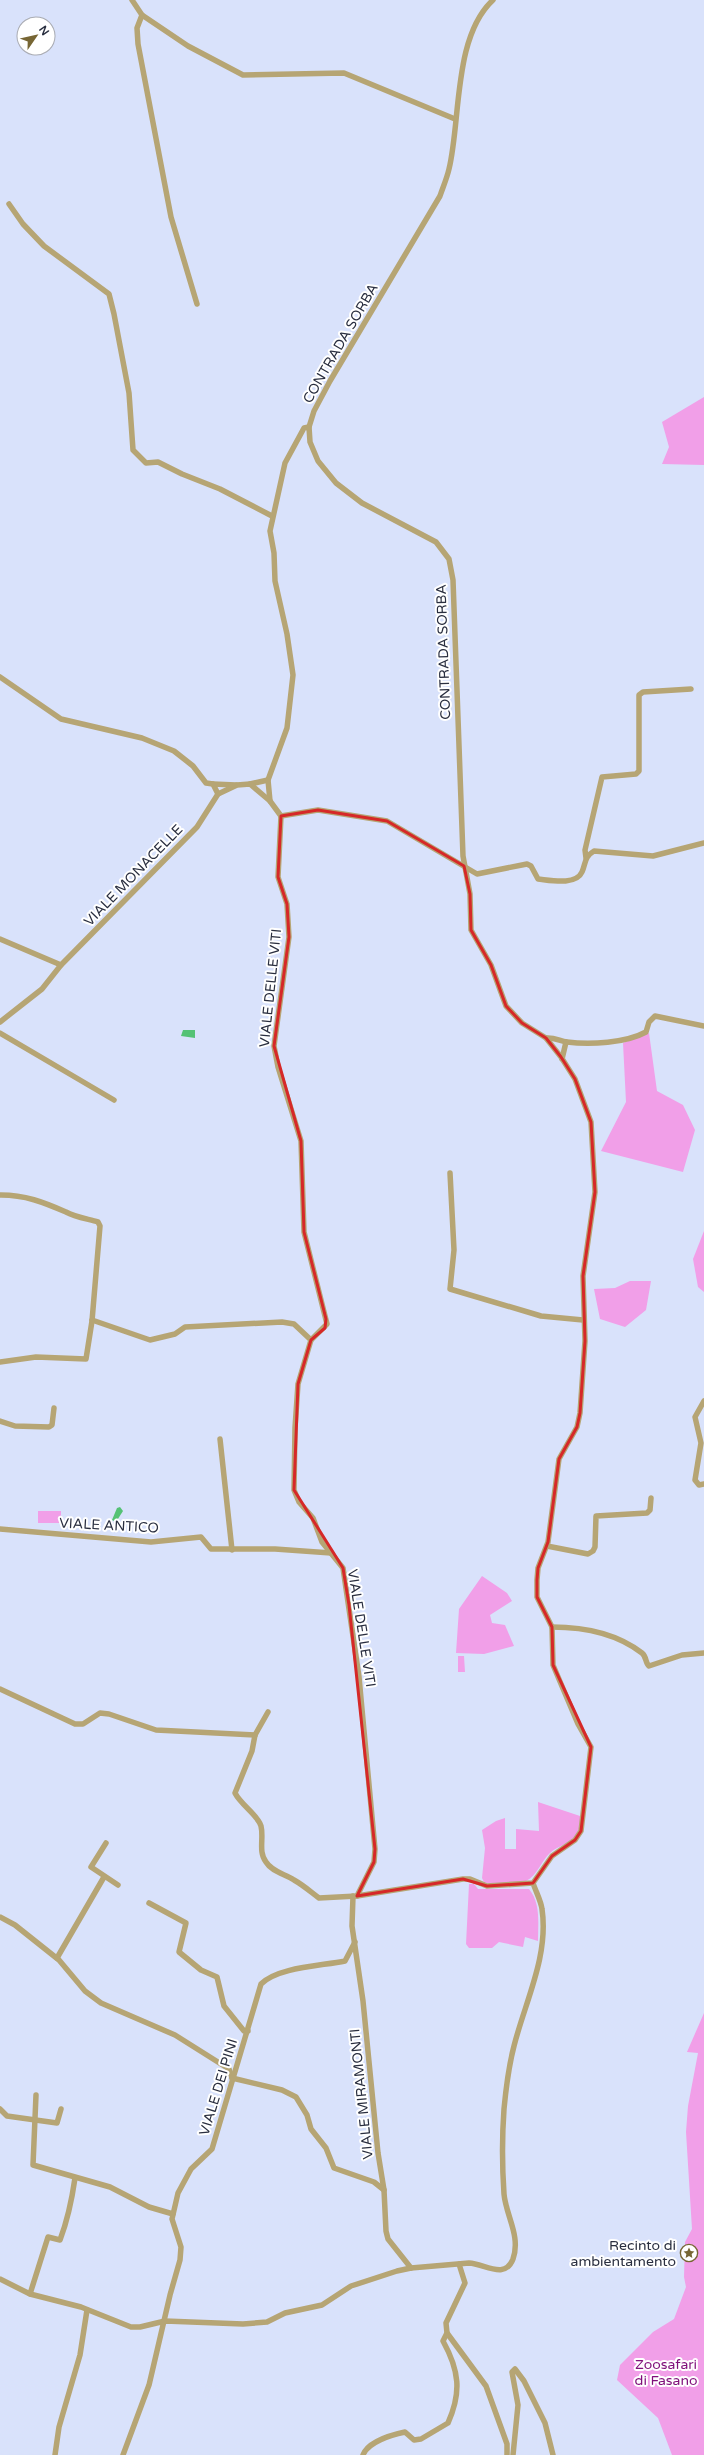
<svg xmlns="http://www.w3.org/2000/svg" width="704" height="2455" viewBox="0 0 704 2455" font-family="'Varela Round',sans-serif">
	<rect width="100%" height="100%" fill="#d9e2fb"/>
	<g fill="#f19fe8">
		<polygon points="704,397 704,465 662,464 669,447 662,422"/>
		<polygon points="649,1033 657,1091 683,1105 695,1130 683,1172 601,1151 626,1102 623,1043"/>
		<polygon points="704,1231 704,1292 698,1287 693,1259"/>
		<polygon points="630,1281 651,1281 646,1310 625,1327 600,1319 594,1289 615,1288"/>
		<rect x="38" y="1511" width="23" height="12"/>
		<polygon points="482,1576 507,1593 512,1601 490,1615 492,1623 505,1625 514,1646 484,1654 456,1653 459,1609"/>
		<polygon points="458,1656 464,1656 465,1672 458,1672"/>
		<path d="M538,1802L580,1816C582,1822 579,1831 575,1836C570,1844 557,1846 550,1853C541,1861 538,1875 526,1881C516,1885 494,1886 484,1882L482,1878L485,1848L482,1830L496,1821L505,1818V1849H516V1829L539,1831Z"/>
		<path d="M469,1884H474L478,1889H529C541,1903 538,1924 538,1941L525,1937L523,1947L499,1942L492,1948H469L466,1944Z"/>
		<polygon points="704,2013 704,2455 672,2455 658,2418 617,2380 620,2365 653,2332 674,2319 686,2287 684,2277 685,2242 692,2229 686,2132 688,2106 698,2053 687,2052"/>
	</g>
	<g fill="#54c275">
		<polygon points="183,1030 195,1030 195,1038 181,1036"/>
		<polygon points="117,1508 120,1507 123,1511 116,1522 112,1520"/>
	</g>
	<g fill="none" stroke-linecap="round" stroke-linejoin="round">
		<g stroke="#b6a574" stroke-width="5.5">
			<polyline points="132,0 142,15 188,46 243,75 344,73 455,119"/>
			<polyline points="142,15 137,28 138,44 171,217 197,304"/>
			<polyline points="9,204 23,224 44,246 109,294 114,314 129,393 133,450 146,463 158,462 182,474 220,489 272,516"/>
			<polyline points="0,677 61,719 142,738 174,751 193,766 206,783 213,784 218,794"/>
			<polyline points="213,784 236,785"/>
			<polyline points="250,784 268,780"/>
			<polyline points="270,801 268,780 287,728 293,675 287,634 275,581 274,553 270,531 285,463 304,428 309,427"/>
			<polyline points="281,816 278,877 287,904 289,937 274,1046 278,1067 301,1141 304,1232 327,1324 311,1340 298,1384 295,1428 294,1490 299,1502 313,1518 322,1542 343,1568 359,1677 375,1849 374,1862 357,1896"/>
			<path d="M281,816L318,810L387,821L477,874L527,864L531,866L538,879C549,880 576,886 582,872C586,863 584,857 594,851L653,856L704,843"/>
			<polyline points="586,858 585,850 602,777 636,774 639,771 639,695 643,692 691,689"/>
			<polyline points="0,939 61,965"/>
			<polyline points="0,1022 42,989 61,965 197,827 218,794 237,785 250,784 270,801 281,816"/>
			<polyline points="0,1033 114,1100"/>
			<path d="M546,1038C554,1037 560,1041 567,1042C590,1045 626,1043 646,1032L649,1022L655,1016L704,1026"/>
			<polyline points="562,1059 566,1042"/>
			<polyline points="450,1173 454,1250 450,1289 541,1316 583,1320"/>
			<polyline points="92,1320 150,1340 175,1334 185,1327 282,1322 294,1324 311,1340"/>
			<path d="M0,1362L36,1357L86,1359L92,1321L100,1226L98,1222C88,1219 75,1217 66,1212C43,1202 25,1195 1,1195"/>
			<polyline points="704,1401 695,1417 701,1443 695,1480 699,1485 704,1484"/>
			<polyline points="0,1421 15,1426 49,1427 52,1425 54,1408"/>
			<polyline points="220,1439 232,1550"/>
			<polyline points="0,1529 151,1542 201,1537 211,1549 275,1549 331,1553"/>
			<polyline points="547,1546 588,1554 593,1551 595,1547 596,1516 647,1513 650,1510 651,1498"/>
			<path d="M552,1627C584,1627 616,1633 642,1653C647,1657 645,1663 649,1666L682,1655L704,1653"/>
			<polyline points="0,1689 75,1724 83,1724 100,1713 109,1714 156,1730 255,1735"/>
			<path d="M268,1712L255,1735L252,1751L235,1793C241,1805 258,1815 261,1826C264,1838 258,1852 266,1862C272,1872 285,1874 294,1880C303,1885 311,1892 319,1898L357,1896L463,1879H470L487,1886L533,1883L552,1856L575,1840L581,1831L591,1747L578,1724L553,1665L552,1627L537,1597V1580L538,1568L548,1542L559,1459L577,1427L580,1413L585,1341L583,1276L595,1192L591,1122L575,1079L561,1057L546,1038L522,1023L506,1006L491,965L471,930L470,894L463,856L453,580L449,559L436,542L362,503L336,483L318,461L310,442L309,427L314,411L330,381L440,196C443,187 447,178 449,169C461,120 453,37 493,0"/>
			<polyline points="106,1843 91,1867 118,1885"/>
			<polyline points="353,1896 352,1926 363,2001 378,2153 384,2190 386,2231 388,2239 411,2268"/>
			<polyline points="149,1903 186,1923 179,1952 201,1970 217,1977 224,2006 244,2031 248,2031"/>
			<polyline points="0,1917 15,1925 59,1960 85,1991 101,2003 175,2035 229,2069 232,2078"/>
			<polyline points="57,1958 104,1877"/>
			<polyline points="232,2078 282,2090 296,2097 307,2115 311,2129 326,2148 334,2168 374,2182 384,2190"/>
			<polyline points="36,2095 33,2165 110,2187 149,2207 173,2214"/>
			<polyline points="0,2109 7,2116 57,2123 61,2109"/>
			<polyline points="459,2264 465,2283 446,2323 447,2333 486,2386 507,2444 507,2455"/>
			<path d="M0,2279L30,2294L81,2307L131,2327H140L165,2321L243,2324L267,2322L285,2313L322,2305L351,2286L397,2271L411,2268L469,2263C485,2264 505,2280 513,2259C521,2236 506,2216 504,2194C502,2165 502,2137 504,2109C506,2088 509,2065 514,2046C525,2002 549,1956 542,1909C541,1901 536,1892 533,1883"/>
			<path d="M30,2294L48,2237L60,2240C68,2219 72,2199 75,2178"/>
			<polyline points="55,2455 59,2427 80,2355 87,2310"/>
			<path d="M123,2455L149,2385L170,2295L180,2260L181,2247L172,2219L178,2193L191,2169L212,2149L261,1984C278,1967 321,1966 345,1961L355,1942"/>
			<path d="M363,2455C368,2442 391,2435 405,2432L414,2440L421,2439L448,2423C462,2392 459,2370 443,2341L447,2333"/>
			<polyline points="513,2455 518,2405 512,2372 515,2369 524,2381 545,2423 553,2455"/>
		</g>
	</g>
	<path fill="none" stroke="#d62828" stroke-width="3" stroke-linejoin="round" d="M318,810L387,821L464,866L470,894L471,930L491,965L506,1006L522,1023L546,1038L561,1057L575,1079L591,1122L595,1192L583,1276L585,1341L580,1413L577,1427L559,1459L548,1542L538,1568L537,1580V1597L552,1627L553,1665L591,1747L581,1831L575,1840L552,1856L533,1883L487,1886L463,1879L357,1896L374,1862L375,1849L349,1605L343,1568L294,1490L298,1384L311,1340L325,1328L326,1319L304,1232L301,1141L274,1046L289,937L287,904L278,877L281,816Z"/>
	<defs>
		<symbol id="sight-ring" viewBox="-11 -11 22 22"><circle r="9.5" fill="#fff" stroke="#776634" stroke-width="1.5"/><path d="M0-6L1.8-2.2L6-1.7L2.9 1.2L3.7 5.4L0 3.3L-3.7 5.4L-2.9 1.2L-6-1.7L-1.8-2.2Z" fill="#776634"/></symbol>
	</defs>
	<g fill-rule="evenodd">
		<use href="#sight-ring" x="679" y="2243" width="20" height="20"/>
	</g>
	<g text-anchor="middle" stroke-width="4" stroke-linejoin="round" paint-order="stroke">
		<g font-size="14" fill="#2a2f40" stroke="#fff">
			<text transform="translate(340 343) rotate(-60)" y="5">CONTRADA SORBA</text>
			<text transform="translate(443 652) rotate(-92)" y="5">CONTRADA SORBA</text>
			<text transform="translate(133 875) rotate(-46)" y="5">VIALE MONACELLE</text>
			<text transform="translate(270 988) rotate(-84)" y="5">VIALE DELLE VITI</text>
			<text transform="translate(109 1525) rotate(3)" y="5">VIALE ANTICO</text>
			<text transform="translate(362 1628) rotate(81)" y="5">VIALE DELLE VITI</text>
			<text transform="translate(218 2087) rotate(-73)" y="5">VIALE DEI PINI</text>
			<text transform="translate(361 2094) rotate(-96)" y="5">VIALE MIRAMONTI</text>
		</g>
		<g font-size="14" fill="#2a2f40" stroke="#fff" text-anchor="end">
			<text x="676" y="2250">Recinto di<tspan x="676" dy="16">ambientamento</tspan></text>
		</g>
		<g font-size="14" fill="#7f0f7a" stroke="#fff">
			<text x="666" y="2369">Zoosafari<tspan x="666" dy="16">di Fasano</tspan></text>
		</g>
	</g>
	<g transform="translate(36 36) rotate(56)"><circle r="19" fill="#ffffff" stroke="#aaacb3"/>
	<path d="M0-3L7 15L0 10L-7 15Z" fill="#776634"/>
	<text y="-6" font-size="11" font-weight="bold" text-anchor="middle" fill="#2a2f40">N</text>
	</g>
</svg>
